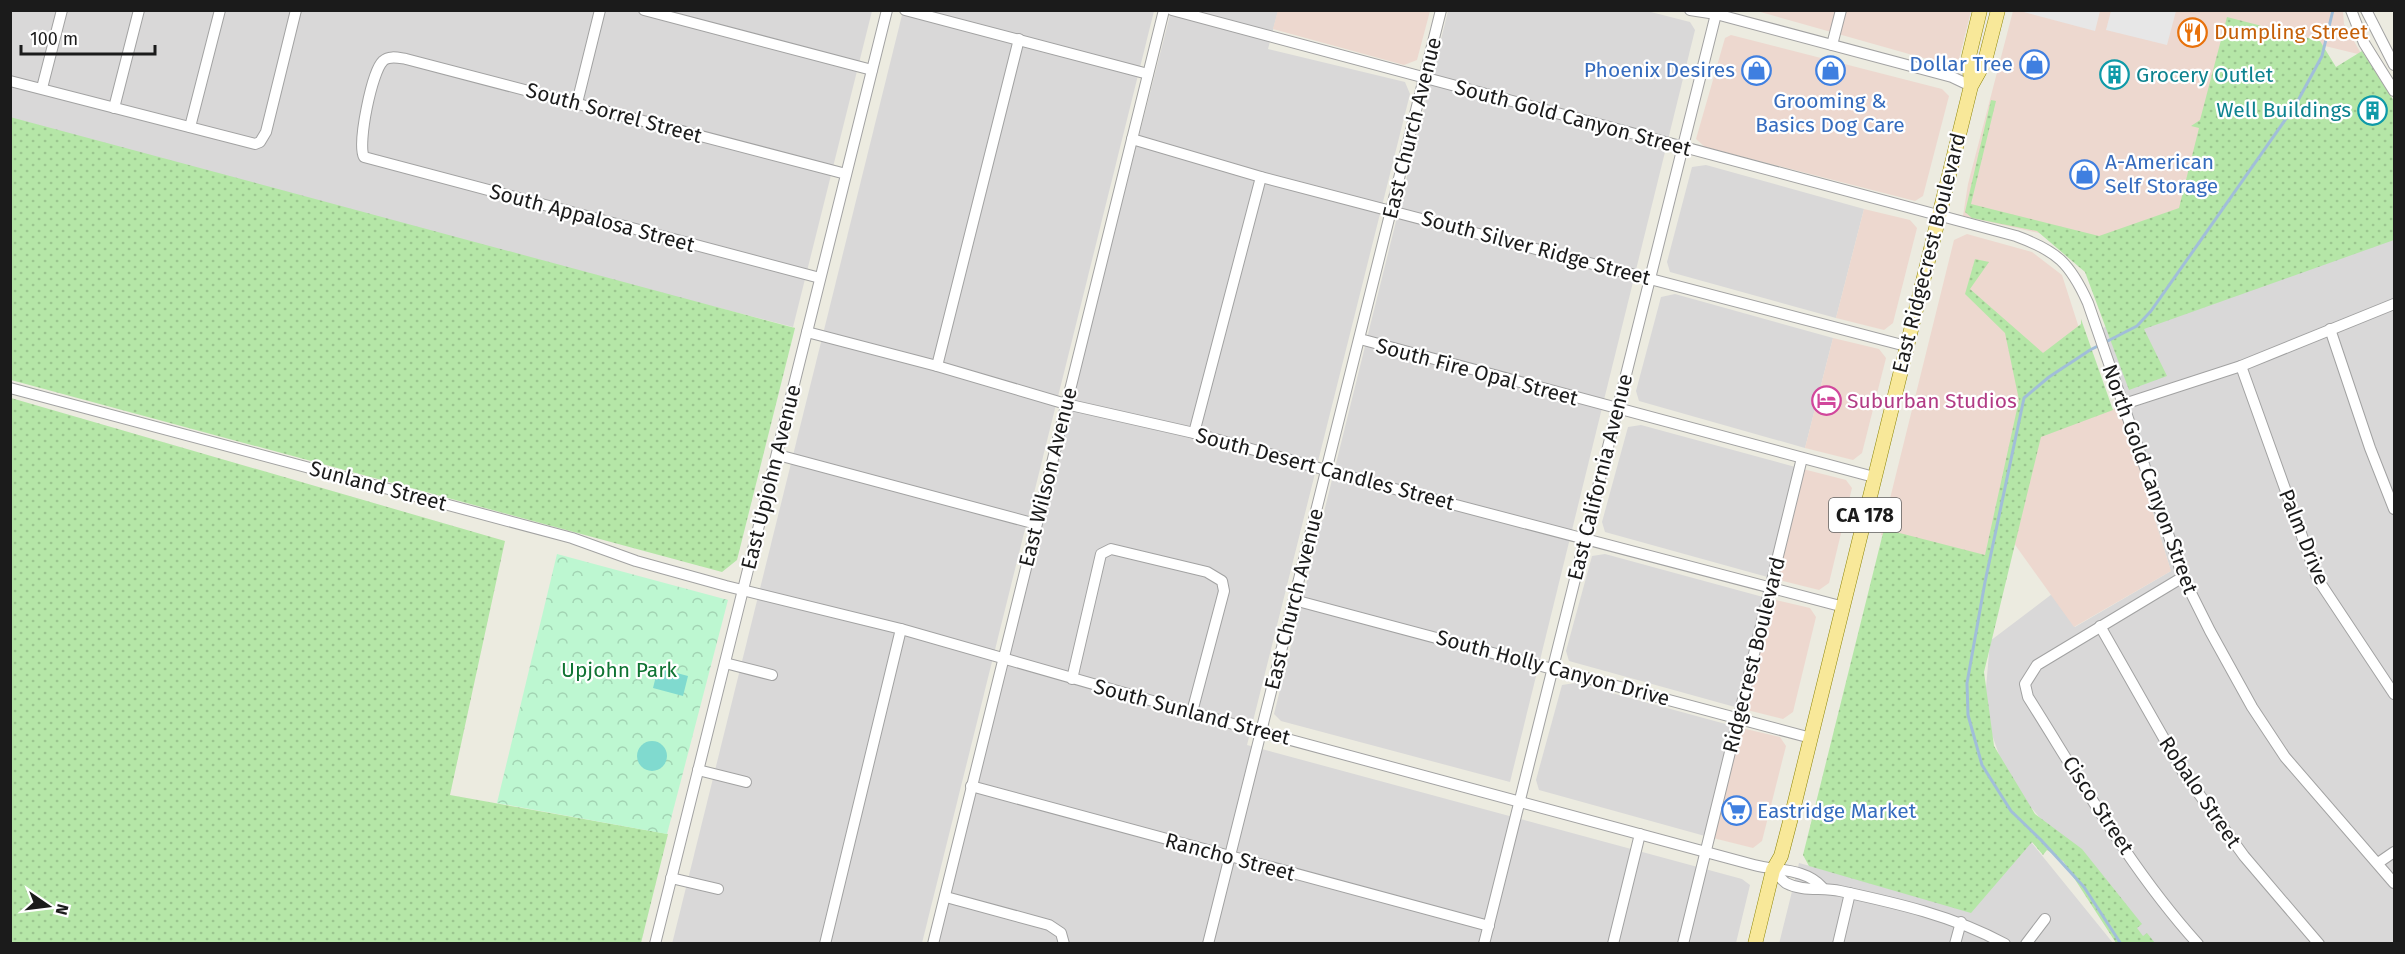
<svg xmlns="http://www.w3.org/2000/svg" width="2405" height="954" viewBox="0 0 2405 954" font-family="'Fira Sans',sans-serif">
	<defs>
		<pattern id="grass-dots" width="8" height="8" patternUnits="userSpaceOnUse" patternTransform="scale(1.5)"><rect width="8" height="8" fill="#b5e6a7"/><path d="M2 2h.1M6 6h.1" fill="none" stroke="#9bc58f" stroke-width="1.8" stroke-linecap="round"/></pattern>
		<pattern id="park-crowns" width="20" height="18" patternUnits="userSpaceOnUse" patternTransform="scale(1.5)"><rect width="20" height="18" fill="#bdf7d1"/><path d="M2 6a3 3 0 1 1 6 0M12 15a3 3 0 1 1 6 0" fill="none" stroke="#a2d3b3"/></pattern>
	</defs>
	<rect width="100%" height="100%" fill="#ecebe0"/>
	<g fill="#d9d8d8">
		<polygon points="10,11 872,11 793,327 290,198 11,119"/>
		<polygon points="903,11 1154,11 922,943 672,944"/>
		<polygon points="1171,11 1278,11 1268,49 1405,82 1410,94 1247,745 1742,879 1750,885 1736,943 932,944"/>
		<polygon points="1448,11 1647,11 1690,22 1695,30 1510,782 1281,721 1274,714"/>
		<polygon points="1706,165 1864,209 1836,318 1670,272 1667,262 1692,167"/>
		<polygon points="2394,239 2394,943 2145,943 2008,780 1984,712 1990,641 2052,594 2075,627 2171,571 2096,330"/>
		<polygon points="1675,294 1833,338 1805,448 1639,401 1636,391 1661,297"/>
		<polygon points="1641,425 1799,468 1771,578 1605,532 1602,522 1628,427"/>
		<polygon points="1605,554 1763,597 1735,707 1569,661 1566,651 1592,556"/>
		<polygon points="1575,683 1733,726 1705,836 1539,790 1536,780 1562,685"/>
		<polygon points="2031,842 2113,943 1779,944 1799,863 1970,909"/>
	</g>
	<g fill="#edd8cf">
		<polygon points="1278,10 1430,10 1430,11 1417,60 1404,65 1273,29"/>
		<polygon points="1757,11 1971,11 1959,59 1948,65"/>
		<polygon points="2013,11 2343,11 2344,24 2362,55 2227,22 2178,217 2097,246 1963,216 1968,184"/>
		<polygon points="1731,35 1942,89 1949,96 1923,196 1915,201 1705,147 1696,139 1725,38"/>
		<polygon points="1864,209 1910,220 1917,228 1893,323 1884,330 1836,318"/>
		<polygon points="1967,234 2032,252 2062,275 2079,328 2027,404 1984,560 1881,535 1954,240"/>
		<polygon points="1833,338 1879,349 1886,358 1862,453 1853,460 1805,448"/>
		<polygon points="2120,407 2171,571 2074,627 2008,535 2040,431"/>
		<polygon points="1799,468 1846,480 1852,488 1829,583 1819,590 1771,578"/>
		<polygon points="1763,597 1810,608 1816,617 1793,712 1783,719 1735,707"/>
		<polygon points="1733,726 1780,737 1786,746 1762,841 1753,848 1705,836"/>
	</g>
	<g fill="url(#grass-dots)">
		<polygon points="2227,17 2320,41 2336,67 2362,51 2394,101 2394,240 2144,329 2167,376 2129,390 2085,272 2037,231 1972,218 1965,212 1991,100 1996,101 1971,204 2099,236 2179,208 2199,128 2191,126 2200,120"/>
		<polygon points="10,117 795,328 737,560 722,572 11,380"/>
		<polygon points="1975,259 1989,262 1970,289 2043,353 2081,324 2081,319 2113,410 2041,437 1984,672 1994,746 2035,814 2082,849 2142,924 2137,928 2143,936 2147,933 2155,943 2116,943 2063,861 2047,850 2043,855 2032,842 1971,913 1809,866 1803,855 1884,529 1985,555 2019,400 2005,333 1965,294"/>
		<polygon points="11,398 505,541 450,795 668,834 641,943 11,943"/>
	</g>
	<polygon fill="url(#park-crowns)" points="557,554 728,600 667,834 497,803"/>
	<g fill="#80dacf">
		<polygon points="658,668 688,676 683,696 653,688"/>
		<circle cx="652" cy="756" r="15"/>
	</g>
	<g fill="#e7e7e7">
		<polygon points="2016,10 2100,10 2100,11 2095,31"/>
		<polygon points="2111,11 2176,11 2167,45 2106,30"/>
	</g>
	<g fill="none" stroke-linecap="round" stroke-linejoin="round">
		<polyline stroke="#a1bed9" stroke-width="3" points="2121,944 2084,887 2041,840 2011,811 1982,765 1968,715 1967,683 1985,582 2024,398 2049,377 2090,350 2137,326 2151,311 2295,106 2322,56 2333,10"/>
		<defs>
			<g id="minor">
				<polyline points="644,10 872,70"/>
				<polyline points="905,10 1148,74"/>
				<path d="M1172,10L2016,236C2057,251 2070,263 2088,303L2183,577L2210,631L2252,707L2285,757L2394,883"/>
				<polyline points="1690,10 1716,14 1952,77 1971,86"/>
				<polyline points="2351,10 2364,43 2394,91"/>
				<polyline points="2366,10 2394,65"/>
				<polyline points="1832,45 1841,10"/>
				<polyline points="10,81 255,144 260,142 266,132 296,10"/>
				<polyline points="42,88 62,10"/>
				<polyline points="577,103 600,10"/>
				<polyline points="114,108 139,10"/>
				<polyline points="190,127 220,10"/>
				<polyline points="1132,139 1261,177 1906,346"/>
				<path d="M820,278L364,157C357,144 372,71 383,61C389,55 399,58 406,59L846,174"/>
				<polyline points="2330,329 2370,448 2394,509"/>
				<polyline points="807,332 937,366 1066,404 1194,433 1372,483 1844,607"/>
				<polyline points="1360,339 1874,477"/>
				<polyline points="937,366 1019,39"/>
				<polyline points="2241,366 2317,578 2394,694"/>
				<path d="M10,388L572,538L636,561L726,586L901,629L1261,732L1754,865C1777,871 1805,868 1822,887"/>
				<polyline points="2121,405 2241,366 2394,304"/>
				<polyline points="1194,433 1261,177"/>
				<polyline points="778,455 1036,524"/>
				<path d="M2183,577L2037,665L2025,684L2028,697C2081,781 2131,870 2198,944"/>
				<polyline points="1294,600 1811,738"/>
				<polyline points="2100,626 2183,772 2244,856 2319,944"/>
				<polyline points="725,663 772,675"/>
				<polyline points="1072,679 1101,554 1111,549 1207,572 1222,581 1224,591 1192,712"/>
				<polyline points="698,770 746,782"/>
				<polyline points="971,786 1489,926"/>
				<polyline points="2378,863 2394,852"/>
				<path d="M1773,870C1777,874 1782,880 1786,883C1803,892 1822,887 1840,891C1896,903 1954,916 2005,944"/>
				<polyline points="671,878 718,889"/>
				<polyline points="957,900 946,897 1049,925 1061,933 1064,944"/>
				<polyline points="655,944 887,10"/>
				<polyline points="825,944 901,629"/>
				<polyline points="933,944 1164,10"/>
				<polyline points="1208,944 1441,10"/>
				<polyline points="1484,944 1717,10"/>
				<polyline points="1613,944 1640,834"/>
				<polyline points="1683,944 1802,458"/>
				<polyline points="1838,944 1850,893"/>
				<polyline points="1955,944 1961,922"/>
				<polyline points="2026,944 2045,919"/>
			</g>
			<g id="major">
				<polyline points="1971,85 1969,56 1980,10"/>
				<polyline points="1755,944 1773,870 1781,856 1792,814 1971,86 1985,61 1998,10"/>
			</g>
		</defs>
		<use href="#minor" stroke="#a2a2a2" stroke-width="12"/>
		<use href="#major" stroke="#8c8405" stroke-width="15"/>
		<use href="#minor" stroke="#fff" stroke-width="10"/>
		<use href="#major" stroke="#f8e899" stroke-width="14"/>
	</g>
	<defs>
		<symbol id="restaurant-ring" viewBox="-11 -11 22 22"><circle r="9.5" fill="#fff" stroke="#e8710a" stroke-width="1.5"/><path d="M-5-6h1v4h1v-4h1v4h1v-4h1v5L-1.5 .5V6h-2V.5L-5-1ZM5-6V6H3V1.5H1.5Q1.5-4 5-6Z" fill="#e8710a"/></symbol>
		<symbol id="shop-ring" viewBox="-11 -11 22 22"><circle r="9.5" fill="#fff" stroke="#3f7fe0" stroke-width="1.5"/><path d="M-5-2.5h2.3a2.7 3.5 0 0 1 5.4 0H5L5.5 6h-11ZM-1.5-2.5h3a1.5 2.3 0 0 0-3 0Z" fill="#3f7fe0"/></symbol>
		<symbol id="building-ring" viewBox="-11 -11 22 22"><circle r="9.5" fill="#fff" stroke="#0f9aa8" stroke-width="1.5"/><path d="M-4-6H4V6H1V3H-1V6H-4ZM-2.5-4.3h1.7v1.8h-1.7ZM.8-4.3h1.7v1.8H.8ZM-2.5-1h1.7V.8h-1.7ZM.8-1h1.7V.8H.8Z" fill="#0f9aa8"/></symbol>
		<symbol id="hotel-ring" viewBox="-11 -11 22 22"><circle r="9.5" fill="#fff" stroke="#d1479c" stroke-width="1.5"/><path d="M-6-4.5h1.5V1H6V5H4.5V3h-9V5H-6ZM-4 0a1.8 1.8 0 1 1 3.6 0ZM.5 0V-2.5h3Q6-2.5 6 0Z" fill="#d1479c"/></symbol>
		<symbol id="supermarket-ring" viewBox="-11 -11 22 22"><circle r="9.5" fill="#fff" stroke="#3f7fe0" stroke-width="1.5"/><path d="M-6-5.5h2.5l.6 2H6L4.5 2H-2.5L-4.4-4H-6ZM-1.5 3.2a1.3 1.3 0 1 0 .1 0ZM3 3.2a1.3 1.3 0 1 0 .1 0Z" fill="#3f7fe0"/></symbol>
	</defs>
	<g fill-rule="evenodd">
		<use href="#restaurant-ring" x="2176" y="16" width="33" height="33"/>
		<use href="#shop-ring" x="2018" y="48" width="33" height="33"/>
		<use href="#shop-ring" x="1740" y="54" width="33" height="33"/>
		<use href="#shop-ring" x="1814" y="54" width="33" height="33"/>
		<use href="#building-ring" x="2098" y="58" width="33" height="33"/>
		<use href="#building-ring" x="2356" y="94" width="33" height="33"/>
		<use href="#shop-ring" x="2068" y="158" width="33" height="33"/>
		<use href="#hotel-ring" x="1810" y="384" width="33" height="33"/>
		<use href="#supermarket-ring" x="1720" y="794" width="33" height="33"/>
	</g>
	<g text-anchor="middle" stroke-width="4.5" stroke-linejoin="round" paint-order="stroke">
		<rect fill="#fff" stroke="#5f5f5f" stroke-width="1.5" x="1829" y="498" width="72" height="34" rx="4.5"/>
		<g font-size="20" font-weight="bold" fill="#1b1b1b">
			<text x="1865" y="522">CA 178</text>
		</g>
		<g font-size="21" fill="#c56008" stroke="#fff" text-anchor="start">
			<text x="2214" y="39">Dumpling Street</text>
		</g>
		<g font-size="21" fill="#366cbe" stroke="#fff" text-anchor="end">
			<text x="2013" y="71">Dollar Tree</text>
			<text x="1735" y="77">Phoenix Desires</text>
			<text x="1830" y="108" text-anchor="middle">Grooming &amp;<tspan x="1830" dy="24">Basics Dog Care</tspan></text>
			<text x="2105" y="169" text-anchor="start">A-American<tspan x="2105" dy="24">Self Storage</tspan></text>
			<text x="1757" y="818" text-anchor="start">Eastridge Market</text>
		</g>
		<g font-size="21" fill="#0d838f" stroke="#fff" text-anchor="start">
			<text x="2136" y="82">Grocery Outlet</text>
			<text x="2351" y="117" text-anchor="end">Well Buildings</text>
		</g>
		<g font-size="21" fill="#1b1b1b" stroke="#fff">
			<text transform="translate(614 113) rotate(15)" y="7">South Sorrel Street</text>
			<text transform="translate(1573 118) rotate(15)" y="7">South Gold Canyon Street</text>
			<text transform="translate(1412 128) rotate(-76)" y="7">East Church Avenue</text>
			<text transform="translate(592 218) rotate(15)" y="7">South Appalosa Street</text>
			<text transform="translate(1536 248) rotate(15)" y="7">South Silver Ridge Street</text>
			<text transform="translate(1929 253) rotate(-76)" y="7">East Ridgecrest Boulevard</text>
			<text transform="translate(1477 372) rotate(15)" y="7">South Fire Opal Street</text>
			<text transform="translate(1325 469) rotate(15)" y="7">South Desert Candles Street</text>
			<text transform="translate(771 477) rotate(-76)" y="7">East Upjohn Avenue</text>
			<text transform="translate(1048 477) rotate(-76)" y="7">East Wilson Avenue</text>
			<text transform="translate(1600 477) rotate(-76)" y="7">East California Avenue</text>
			<text transform="translate(2150 479) rotate(70)" y="7">North Gold Canyon Street</text>
			<text transform="translate(378 486) rotate(15)" y="7">Sunland Street</text>
			<text transform="translate(2304 537) rotate(68)" y="7">Palm Drive</text>
			<text transform="translate(1294 599) rotate(-76)" y="7">East Church Avenue</text>
			<text transform="translate(1754 655) rotate(-76)" y="7">Ridgecrest Boulevard</text>
			<text transform="translate(1553 668) rotate(15)" y="7">South Holly Canyon Drive</text>
			<text transform="translate(1192 712) rotate(15)" y="7">South Sunland Street</text>
			<text transform="translate(2200 792) rotate(56)" y="7">Robalo Street</text>
			<text transform="translate(2098 805) rotate(57)" y="7">Cisco Street</text>
			<text transform="translate(1230 857) rotate(15)" y="7">Rancho Street</text>
		</g>
		<g font-size="21" fill="#b23c85" stroke="#fff" text-anchor="start">
			<text x="1847" y="408">Suburban Studios</text>
		</g>
		<g font-size="21" fill="#0f7332" stroke="#fff">
			<text x="619" y="677">Upjohn Park</text>
		</g>
	</g>
	<rect width="2405" height="954" fill="none" stroke="#1b1b1b" stroke-width="24"/>
	<g transform="translate(48 906) rotate(104)" stroke="#ffffff" stroke-width="4.5" paint-order="stroke">
	<path d="M0-4.5L10 22L0 15L-10 22Z" fill="#1b1b1b"/>
	<text y="-9" font-size="16" font-weight="bold" text-anchor="middle" fill="#1b1b1b">N</text>
	</g>
	<path d="M21 45v9h134v-9" fill="none" stroke="#1b1b1b" stroke-width="3"/>
	<text x="30" y="45" font-size="18" fill="#1b1b1b" stroke="#ffffff" stroke-width="4.5" paint-order="stroke">100 m</text>
</svg>
